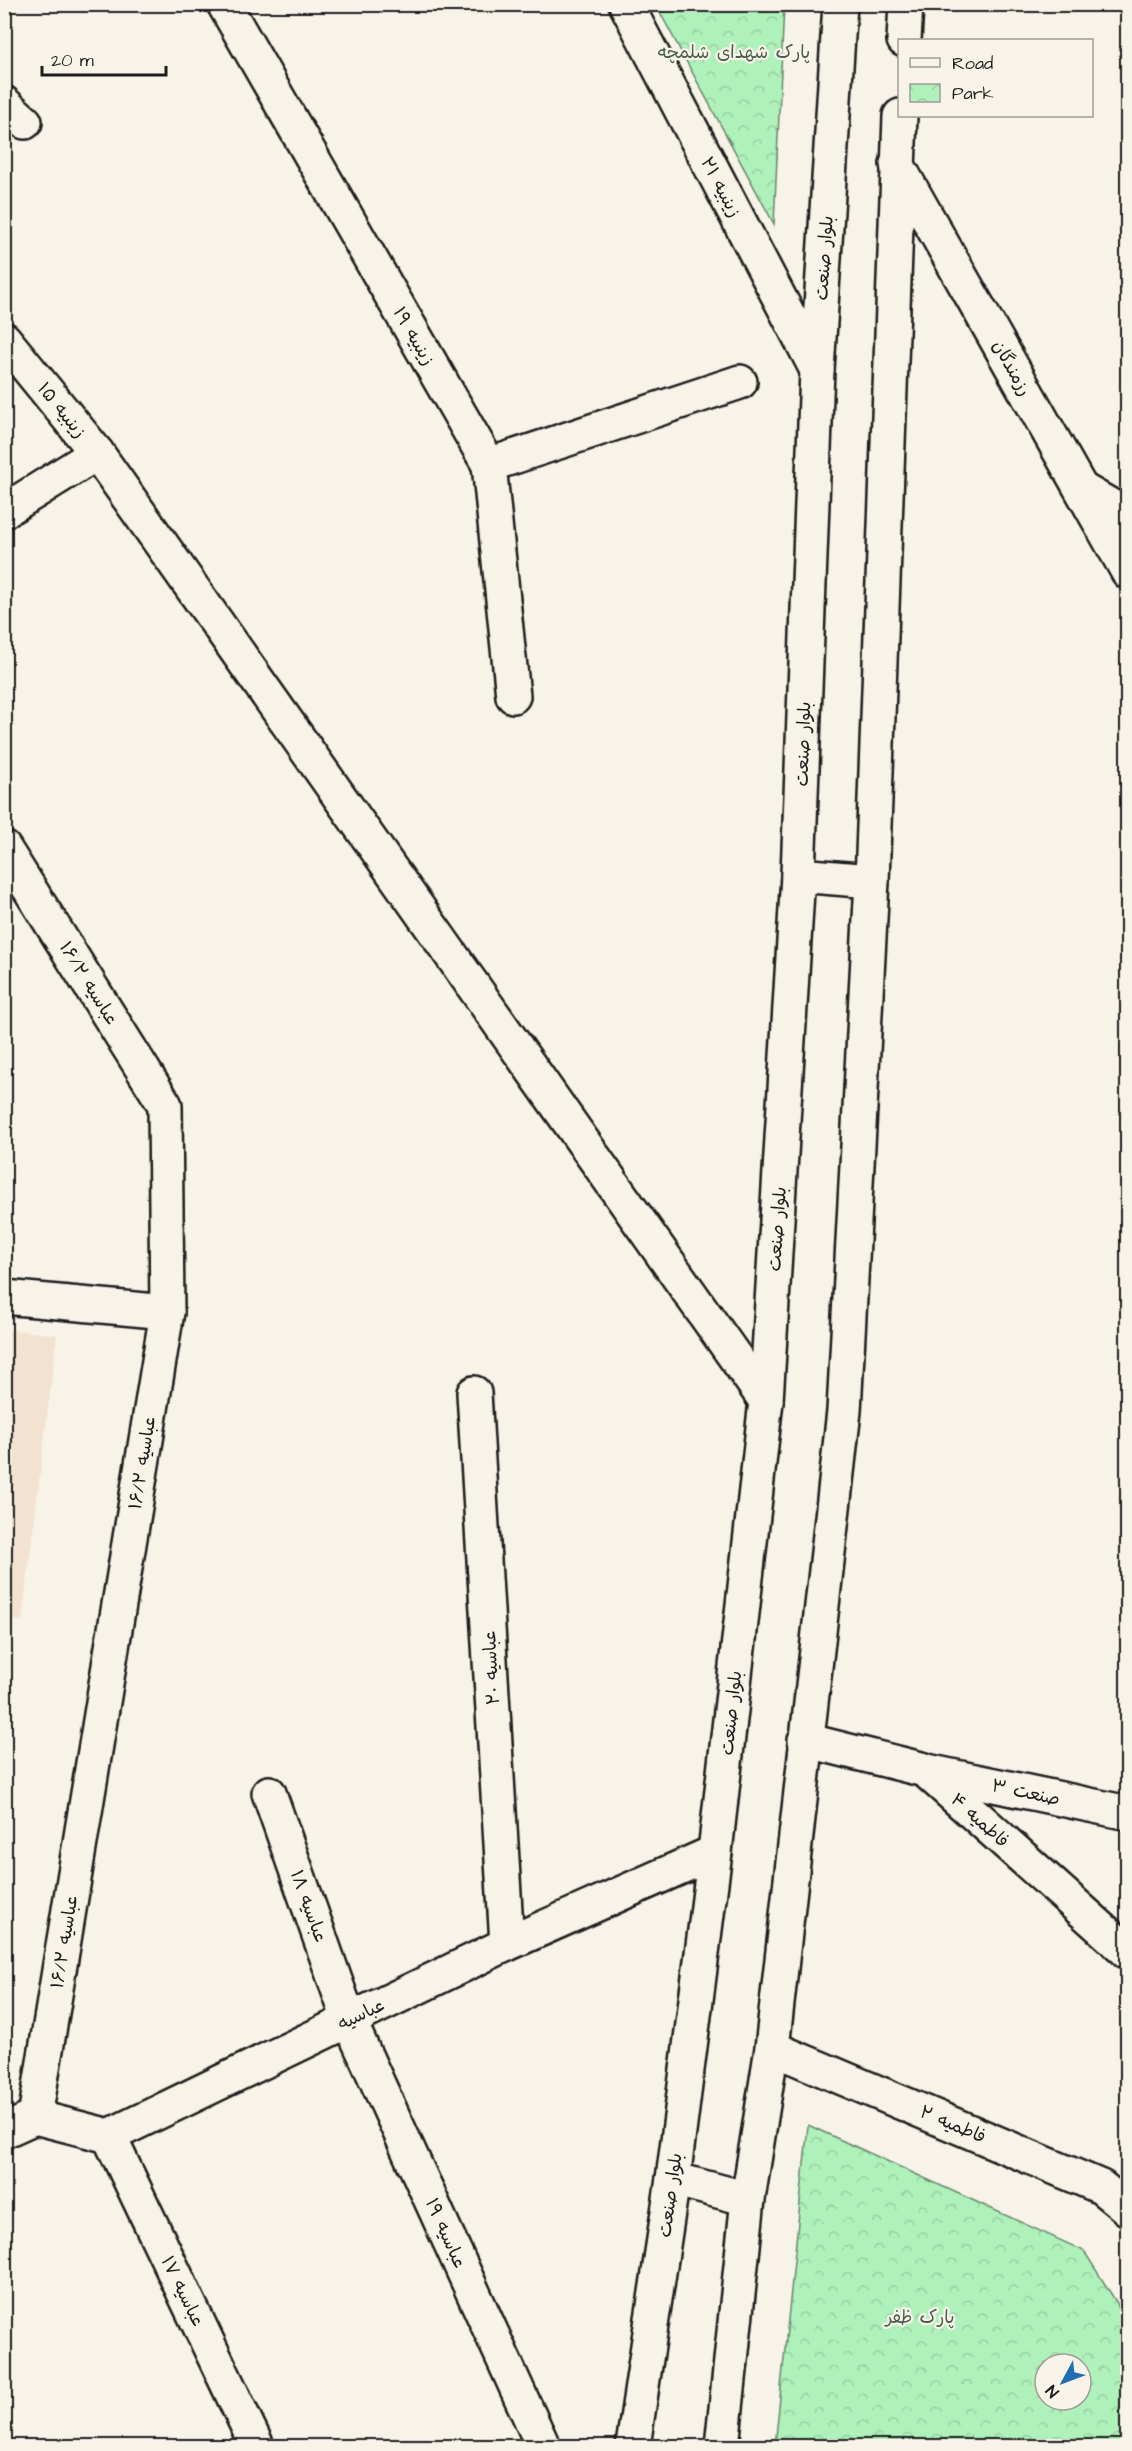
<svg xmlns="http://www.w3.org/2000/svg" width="1132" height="2451" viewBox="0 0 1132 2451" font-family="'Architects Daughter','Playpen Sans Arabic',sans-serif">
	<defs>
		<pattern id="park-crowns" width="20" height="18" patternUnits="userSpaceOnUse" patternTransform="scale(1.5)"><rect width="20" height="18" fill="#aff1ba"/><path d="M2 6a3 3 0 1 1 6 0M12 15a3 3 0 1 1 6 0" fill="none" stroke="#96ce9f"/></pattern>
	</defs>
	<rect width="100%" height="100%" fill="#f7f3e8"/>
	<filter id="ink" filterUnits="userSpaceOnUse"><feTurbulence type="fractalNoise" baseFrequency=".0167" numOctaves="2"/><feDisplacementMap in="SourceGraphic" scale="12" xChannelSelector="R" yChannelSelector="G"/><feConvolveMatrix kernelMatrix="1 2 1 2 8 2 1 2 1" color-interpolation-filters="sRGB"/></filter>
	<g filter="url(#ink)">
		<polygon fill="#f3e2d0" points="5,1329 57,1335 22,1621 5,1619"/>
		<g fill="url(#park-crowns)" stroke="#66866b" stroke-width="1.5" fill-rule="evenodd">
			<polygon points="656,5 784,5 774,224"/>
			<path d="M808,2125L1084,2251L1117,2303L1127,2341V2446H775ZM1045,2364H1081V2400H1045Z"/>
		</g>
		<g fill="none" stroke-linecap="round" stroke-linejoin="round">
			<defs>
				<g id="minor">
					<polyline points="224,4 489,465 513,696"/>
					<polyline points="626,4 817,370"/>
					<polyline points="4,103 25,122"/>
					<polyline points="897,164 1128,572"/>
					<polyline points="4,339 97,453 766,1401"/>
					<polyline points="489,465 740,382"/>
					<polyline points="1083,490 1128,516"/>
					<polyline points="4,511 97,453"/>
					<polyline points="4,848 165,1105 167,1312 35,2117"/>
					<polyline points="4,1297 167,1312"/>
					<polyline points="474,1393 507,1944"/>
					<polyline points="805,1740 925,1770 1128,1952"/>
					<polyline points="927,1771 1128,1813"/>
					<polyline points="269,1793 349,2020 543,2446"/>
					<polyline points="772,2048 1101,2187 1128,2209"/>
					<polyline points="4,2131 35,2117 109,2136 507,1944 715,1852"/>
					<polyline points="109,2136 257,2446"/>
				</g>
				<g id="major">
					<polyline points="904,40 906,4"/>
					<polyline points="798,875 872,881"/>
					<polyline points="673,2179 748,2199"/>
					<polyline points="633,2446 673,2179 715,1852 766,1401 798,875 817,370 840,4"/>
					<polyline points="722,2446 748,2199 772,2048 844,1411 872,881 900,116"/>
				</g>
			</defs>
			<use href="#minor" stroke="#1c1c1c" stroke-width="38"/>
			<use href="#major" stroke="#1c1c1c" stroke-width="38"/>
			<use href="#minor" stroke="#f7f3e8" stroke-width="33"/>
			<use href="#major" stroke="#f7f3e8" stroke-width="33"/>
		</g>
	</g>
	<g text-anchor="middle" stroke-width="4.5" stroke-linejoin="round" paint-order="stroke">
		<g font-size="18" fill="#485c4b" stroke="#f7f3e8">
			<text x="734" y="58">پارک شهدای شلمچه</text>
			<text x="920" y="2323">پارک ظفر</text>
		</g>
		<g font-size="18" fill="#1c1c1c" stroke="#f7f3e8">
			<text transform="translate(721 187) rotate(62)" y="6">زینبیه ۲۱</text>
			<text transform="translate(824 258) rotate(-86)" y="6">بلوار صنعت</text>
			<text transform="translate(414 336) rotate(60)" y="6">زینبیه ۱۹</text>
			<text transform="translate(1012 368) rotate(61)" y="6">رزمندگان</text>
			<text transform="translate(62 410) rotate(51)" y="6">زینبیه ۱۵</text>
			<text transform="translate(803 744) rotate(-88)" y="6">بلوار صنعت</text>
			<text transform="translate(89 983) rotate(58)" y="6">عباسیه ۱۶/۲</text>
			<text transform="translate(777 1229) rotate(-86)" y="6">بلوار صنعت</text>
			<text transform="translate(142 1463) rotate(-81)" y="6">عباسیه ۱۶/۲</text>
			<text transform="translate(491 1668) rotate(-93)" y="6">عباسیه ۲۰</text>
			<text transform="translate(731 1713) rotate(-84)" y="6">بلوار صنعت</text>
			<text transform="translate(1026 1792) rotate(12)" y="6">صنعت ۳</text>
			<text transform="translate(980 1820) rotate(42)" y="6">فاطمیه ۴</text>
			<text transform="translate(309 1906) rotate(70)" y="6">عباسیه ۱۸</text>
			<text transform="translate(64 1942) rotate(-81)" y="6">عباسیه ۱۶/۲</text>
			<text transform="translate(361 2014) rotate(-26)" y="6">عباسیه</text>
			<text transform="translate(953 2124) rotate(23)" y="6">فاطمیه ۲</text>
			<text transform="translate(670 2195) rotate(-82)" y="6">بلوار صنعت</text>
			<text transform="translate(446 2233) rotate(66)" y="6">عباسیه ۱۹</text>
			<text transform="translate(183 2291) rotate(64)" y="6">عباسیه ۱۷</text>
		</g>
	</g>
	<rect width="1132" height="2451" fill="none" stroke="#f7f3e8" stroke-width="24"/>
	<rect x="12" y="12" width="1108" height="2427" fill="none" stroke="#1c1c1c" stroke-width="2" filter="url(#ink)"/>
	<rect x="898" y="39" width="195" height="78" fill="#f7f3e8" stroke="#9f9d96" stroke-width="1.5"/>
	<rect x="910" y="58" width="30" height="9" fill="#f7f3e8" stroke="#9f9d96" stroke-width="1.5"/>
	<text x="952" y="69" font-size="18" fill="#1c1c1c">Road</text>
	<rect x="910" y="84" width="30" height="18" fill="url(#park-crowns)" stroke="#9f9d96" stroke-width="1.5"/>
	<text x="952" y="99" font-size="18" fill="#1c1c1c">Park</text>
	<g transform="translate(1063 2382) rotate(229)"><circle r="28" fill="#f7f3e8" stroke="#9f9d96" stroke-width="1.5"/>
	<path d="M0-4.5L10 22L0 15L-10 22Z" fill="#1f6fb2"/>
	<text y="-9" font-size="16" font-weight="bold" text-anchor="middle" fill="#1c1c1c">N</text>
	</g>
	<path d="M42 66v9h124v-9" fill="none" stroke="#1c1c1c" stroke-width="3"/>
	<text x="51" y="66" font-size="18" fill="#1c1c1c" stroke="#f7f3e8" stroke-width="4.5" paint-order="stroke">20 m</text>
</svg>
